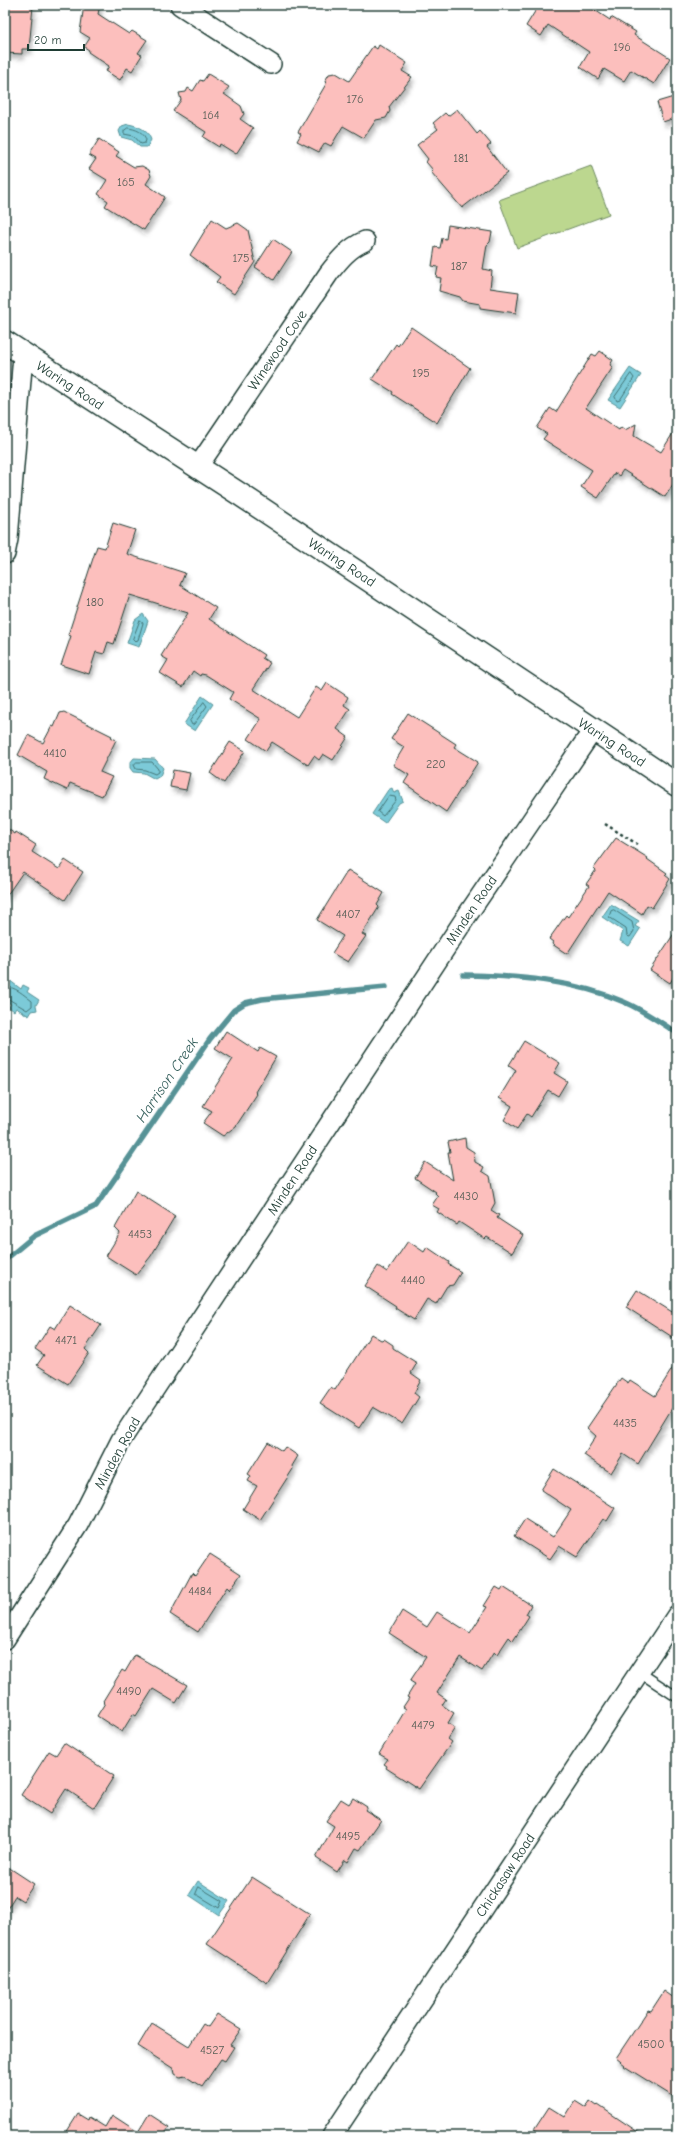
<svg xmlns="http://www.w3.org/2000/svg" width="682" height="2141" viewBox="0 0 682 2141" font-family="'Comic Neue',sans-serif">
	<defs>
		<filter id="shadow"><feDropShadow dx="2.5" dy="4.5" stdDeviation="2" flood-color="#0004"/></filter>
	</defs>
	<rect width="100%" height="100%" fill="#fff"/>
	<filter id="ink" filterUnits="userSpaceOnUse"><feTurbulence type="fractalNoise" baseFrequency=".025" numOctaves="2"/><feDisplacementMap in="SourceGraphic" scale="8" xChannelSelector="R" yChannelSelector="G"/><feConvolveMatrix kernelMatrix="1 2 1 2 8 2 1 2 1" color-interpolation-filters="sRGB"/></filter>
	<g filter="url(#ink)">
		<polygon fill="#bcd78f" stroke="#6e8a62" points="591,166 609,214 517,248 499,200"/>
		<g fill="#7bcad8" stroke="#569296">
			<path d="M128,124C139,126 148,130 151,140L147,147H140L132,140L121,137L119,131L122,126Z"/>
			<polygon points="630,368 641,375 620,407 608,400"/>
			<polygon points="143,614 148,621 139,647 127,643 135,620"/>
			<polygon points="202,696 213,704 195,731 184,724"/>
			<polygon points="134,758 155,759 163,768 160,776 155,779 144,773 133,772 130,768 130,763"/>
			<polygon points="392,788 394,793 399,791 403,801 399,803 385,823 372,814 388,790"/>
			<polygon points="611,904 639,921 635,926 640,929 629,946 620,941 623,931 602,917"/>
			<polygon points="9,980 21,989 23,985 29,988 27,992 39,1000 36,1005 37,1010 32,1011 29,1016 16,1008 14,1011 9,1007 11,1004 5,1000 5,985"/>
			<polygon points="198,1881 229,1901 219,1915 189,1895"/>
		</g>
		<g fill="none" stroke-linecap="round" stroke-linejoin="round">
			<g stroke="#447576" stroke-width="1">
				<path d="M128,128C136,129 144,132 146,140L145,143L141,144L134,136L124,134V131Z"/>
				<polygon points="631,374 634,378 620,400 617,401 615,397"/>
				<polygon points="140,621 143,623 138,640 135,641 133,639"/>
				<polygon points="204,702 207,706 194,724 192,725 190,721"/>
				<polygon points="137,762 152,762 158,769 158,772 155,774 145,770 136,769 134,765"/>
				<polygon points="389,796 395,797 396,800 383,816 378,812"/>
				<polygon points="614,910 632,922 634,931 630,937 627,936 626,928 609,917 611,911"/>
				<path d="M5,987C15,986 24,995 32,1001V1006L27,1010L5,997"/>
				<polygon points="199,1887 222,1901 219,1908 196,1894"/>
			</g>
			<g stroke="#569296" stroke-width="5.5">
				<path d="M463,975C517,976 573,980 624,1002C643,1010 660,1022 677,1033"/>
				<polyline points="5,1260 34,1236 96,1206 210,1039 234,1010 245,1003 262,999 386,987"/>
			</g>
		</g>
		<g fill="#fcbfbd" stroke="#1f3d34" filter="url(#shadow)">
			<polygon points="8,5 33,6 29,49 22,49 22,54 5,53 5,6"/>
			<polygon points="84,5 100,5 98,14 129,34 132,31 147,40 138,53 142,55 132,71 127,68 120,80 106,71 109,66 88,52 89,50 84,47 90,38 80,32"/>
			<polygon points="539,5 587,5 610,20 611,17 636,32 634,35 670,58 654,84 631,70 624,81 604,69 598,79 580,67 589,52 548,25 541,36 526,26"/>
			<polygon points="379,45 407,63 402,71 412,77 389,107 390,111 386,118 376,120 364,138 343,126 331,146 325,143 319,152 297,141 301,134 298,132 326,84 325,81 329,74 336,73 349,81 373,46 377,49"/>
			<polygon points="208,74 229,87 224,94 241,106 244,114 240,119 253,128 236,154 220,144 219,147 203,137 206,132 173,111 181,100 179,93 186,92 188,88 193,91 200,80 203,81"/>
			<polygon points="677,96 677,117 663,122 657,102"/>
			<polygon points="457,109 477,134 480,131 491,144 487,147 507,173 462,208 431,172 433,170 426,162 428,159 417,145 438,129 433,123 445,113 448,116"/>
			<polygon points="99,139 119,152 116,156 134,167 142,166 149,170 151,176 146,184 165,197 144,230 105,206 108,201 98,194 107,180 89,169 96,159 89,155"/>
			<polygon points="212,219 226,228 238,223 248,230 255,262 234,294 216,282 220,277 190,255"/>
			<polygon points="448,225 492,232 490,242 487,245 483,269 492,271 490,288 519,292 516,313 480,308 480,304 463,301 460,297 439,291 441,278 436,277 438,267 432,266 435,247 440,248 442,238 446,239"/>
			<polygon points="273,239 292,252 274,280 255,267"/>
			<polygon points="411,327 470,368 437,423 392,394 393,392 372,379 396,344 398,346"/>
			<polygon points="600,351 613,360 610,365 613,367 586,408 619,430 621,427 625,430 636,424 634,436 661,452 677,427 677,478 665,497 623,470 619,476 615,473 598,498 581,487 592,470 543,439 547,434 537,428 550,408 556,412 592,354 596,356"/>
			<polygon points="113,523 135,530 127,554 185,573 180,585 216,608 209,619 264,655 262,658 270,663 253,689 297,717 316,687 322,691 327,683 348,697 344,705 350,709 337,729 348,737 333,760 323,754 319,760 314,756 308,765 272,742 266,751 248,739 261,719 229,699 233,692 206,675 201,674 200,676 193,671 183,687 160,673 168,660 161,656 188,613 130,595 114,644 108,642 104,654 96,652 89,674 61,665 71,636 68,635 97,546 105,548"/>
			<polygon points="64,712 112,736 111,737 116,740 100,772 112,777 102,796 70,783 67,790 44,779 47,772 18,755 28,735 43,743 52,726 54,727 60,713"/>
			<polygon points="408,713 456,744 454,747 478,762 446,812 404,783 409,775 393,765 404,747 391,739"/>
			<polygon points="230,742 245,751 224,783 210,773"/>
			<polygon points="173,770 190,773 186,790 170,787"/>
			<polygon points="5,827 15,834 16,832 36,845 32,852 59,869 65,860 83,872 65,900 23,872 5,898"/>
			<polygon points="616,838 648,858 647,859 667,873 665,875 670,879 652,908 647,905 642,914 608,891 567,954 552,944 553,942 549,939 566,915 568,917 589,886 586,884 596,870 594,868"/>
			<polygon points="348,870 384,893 377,905 379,907 362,934 366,936 348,962 332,953 343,936 317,920"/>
			<polygon points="677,929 677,971 670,983 650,970"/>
			<polygon points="226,1031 258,1052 260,1048 276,1057 255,1092 257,1094 236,1126 223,1136 203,1123 212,1111 203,1106 233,1059 215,1048"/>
			<polygon points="524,1041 560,1063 554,1073 567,1081 558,1096 548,1090 531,1117 527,1114 517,1129 504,1120 512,1106 499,1098 516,1070 509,1065"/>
			<polygon points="465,1138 466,1147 474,1152 475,1162 484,1167 482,1171 490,1176 495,1203 491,1210 499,1215 497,1218 523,1235 512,1253 487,1237 485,1239 459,1222 457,1225 437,1212 439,1209 432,1205 438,1196 435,1193 436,1192 415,1178 425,1162 453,1180 448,1152 450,1152 448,1142"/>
			<polygon points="136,1191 175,1216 151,1256 136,1275 106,1256 120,1233 115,1228"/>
			<polygon points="408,1241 424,1252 427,1247 449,1262 448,1264 461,1272 453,1285 447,1286 436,1304 427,1299 414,1320 395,1308 396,1306 365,1286 378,1266 387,1272"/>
			<polygon points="637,1290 677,1315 677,1340 626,1307"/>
			<polygon points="70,1305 101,1325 85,1349 89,1353 68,1384 37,1365 44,1355 35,1349 50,1326 55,1329"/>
			<polygon points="371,1334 381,1340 384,1339 393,1345 393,1348 417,1363 411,1373 421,1380 414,1393 419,1397 402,1424 373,1407 359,1428 320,1403 331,1387 335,1390"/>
			<polygon points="677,1361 677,1400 638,1464 623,1454 611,1473 584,1455 596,1436 587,1428 621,1378 628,1383 630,1380 655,1396"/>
			<polygon points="268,1442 282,1451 285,1447 298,1456 292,1466 293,1469 260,1520 243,1509 257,1486 248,1481 251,1476 248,1474"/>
			<polygon points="554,1469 615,1508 607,1521 603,1519 577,1557 559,1546 550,1559 514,1536 525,1519 553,1537 571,1510 541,1490"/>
			<polygon points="210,1554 241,1574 230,1590 227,1587 198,1632 170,1614 192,1573 195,1576"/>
			<polygon points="496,1587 501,1590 503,1587 531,1605 526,1614 529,1616 513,1641 509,1637 497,1655 494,1652 482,1671 460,1657 437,1693 446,1699 442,1705 454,1713 448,1723 455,1728 448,1739 452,1742 419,1789 386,1768 387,1766 384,1764 388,1759 379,1754 406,1709 403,1707 409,1698 407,1697 415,1684 410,1681 426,1657 389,1633 402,1611 427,1627 437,1612 470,1633 487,1607 484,1606"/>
			<polygon points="135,1655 187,1685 176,1703 153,1689 136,1716 133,1714 122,1732 97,1716 105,1703 103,1701 122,1670 125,1672"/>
			<polygon points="64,1743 114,1776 94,1808 66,1789 50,1814 21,1795 49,1751 56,1755"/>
			<polygon points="353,1798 367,1807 365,1810 381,1820 360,1850 356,1848 348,1862 345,1860 337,1872 316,1858 334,1826 326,1821 341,1799 349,1804"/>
			<polygon points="5,1865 34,1884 23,1901 15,1896 5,1912"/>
			<polygon points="252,1877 310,1914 267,1983 207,1944"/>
			<polygon points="664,1991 677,2000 677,2099 624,2066 625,2065 616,2058 648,2010 651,2011"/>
			<polygon points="217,2014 241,2029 230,2045 234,2047 225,2061 221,2059 202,2087 185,2076 180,2077 175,2074 174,2069 138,2046 152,2023 189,2046 203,2024 208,2027"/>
			<polygon points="575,2101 586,2108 590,2101 597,2106 598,2105 644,2136 544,2136 534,2130 549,2107 565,2117"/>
			<polygon points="78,2114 88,2120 89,2117 105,2127 112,2115 138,2132 149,2114 169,2127 162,2136 64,2136"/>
		</g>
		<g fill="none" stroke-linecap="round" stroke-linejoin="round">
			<defs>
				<polyline id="lane" points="639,1672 677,1697"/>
				<g id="street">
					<polyline points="180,5 271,64"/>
					<path d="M197,468L329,273C340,259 349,248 365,241"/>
					<polyline points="5,554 8,539 23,355"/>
					<polyline points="5,1639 78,1525 121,1440 468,914 593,730"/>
					<polyline points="332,2136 677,1615"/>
				</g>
				<polyline id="secondary" points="5,342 241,495 677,785"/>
			</defs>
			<use href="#lane" stroke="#1f3d34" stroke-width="12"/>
			<use href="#street" stroke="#1f3d34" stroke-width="22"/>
			<use href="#secondary" stroke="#1f3d34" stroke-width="25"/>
			<polyline stroke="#1f3d34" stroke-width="2.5" stroke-dasharray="3 3" stroke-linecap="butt" points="605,824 637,844"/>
			<use href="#lane" stroke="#fff" stroke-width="9"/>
			<use href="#street" stroke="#fff" stroke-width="19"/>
			<use href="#secondary" stroke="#fff" stroke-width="22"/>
		</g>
	</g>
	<g text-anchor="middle" stroke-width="4" stroke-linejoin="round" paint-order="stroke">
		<g font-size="12" fill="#565e56">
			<text x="622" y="51">196</text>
			<text x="355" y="103">176</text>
			<text x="211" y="119">164</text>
			<text x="461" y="162">181</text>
			<text x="126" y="186">165</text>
			<text x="241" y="262">175</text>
			<text x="459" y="270">187</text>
			<text x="421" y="377">195</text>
			<text x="95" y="606">180</text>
			<text x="55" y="757">4410</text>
			<text x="436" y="768">220</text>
			<text x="348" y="918">4407</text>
			<text x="466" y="1200">4430</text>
			<text x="140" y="1238">4453</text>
			<text x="413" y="1284">4440</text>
			<text x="66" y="1344">4471</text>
			<text x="625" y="1427">4435</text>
			<text x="200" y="1595">4484</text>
			<text x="129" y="1695">4490</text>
			<text x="423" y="1729">4479</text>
			<text x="348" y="1840">4495</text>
			<text x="651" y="2048">4500</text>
			<text x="212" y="2054">4527</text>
		</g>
		<g font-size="14" fill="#1f3d34" stroke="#fff">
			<text transform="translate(277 350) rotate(-56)" y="5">Winewood Cove</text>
			<text transform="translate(70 385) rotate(33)" y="5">Waring Road</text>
			<text transform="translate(342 562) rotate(33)" y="5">Waring Road</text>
			<text transform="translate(612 742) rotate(33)" y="5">Waring Road</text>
			<text transform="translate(471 910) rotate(-56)" y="5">Minden Road</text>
			<text transform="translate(292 1180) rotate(-57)" y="5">Minden Road</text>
			<text transform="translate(117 1453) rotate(-61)" y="5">Minden Road</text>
			<text transform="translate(505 1875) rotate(-57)" y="5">Chickasaw Road</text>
		</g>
		<g font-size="15" font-style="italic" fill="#36605d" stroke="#fff">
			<text transform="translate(167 1080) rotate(-56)" y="5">Harrison Creek</text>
		</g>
	</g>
	<rect width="682" height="2141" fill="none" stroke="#fff" stroke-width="20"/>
	<rect x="10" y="10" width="662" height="2121" fill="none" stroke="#1f3d34" stroke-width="1.5" filter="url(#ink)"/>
	<path d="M28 44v6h56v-6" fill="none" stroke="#1f3d34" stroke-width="2"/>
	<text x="34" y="44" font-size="12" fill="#1f3d34" stroke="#ffffff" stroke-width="3" paint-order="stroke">20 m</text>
</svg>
